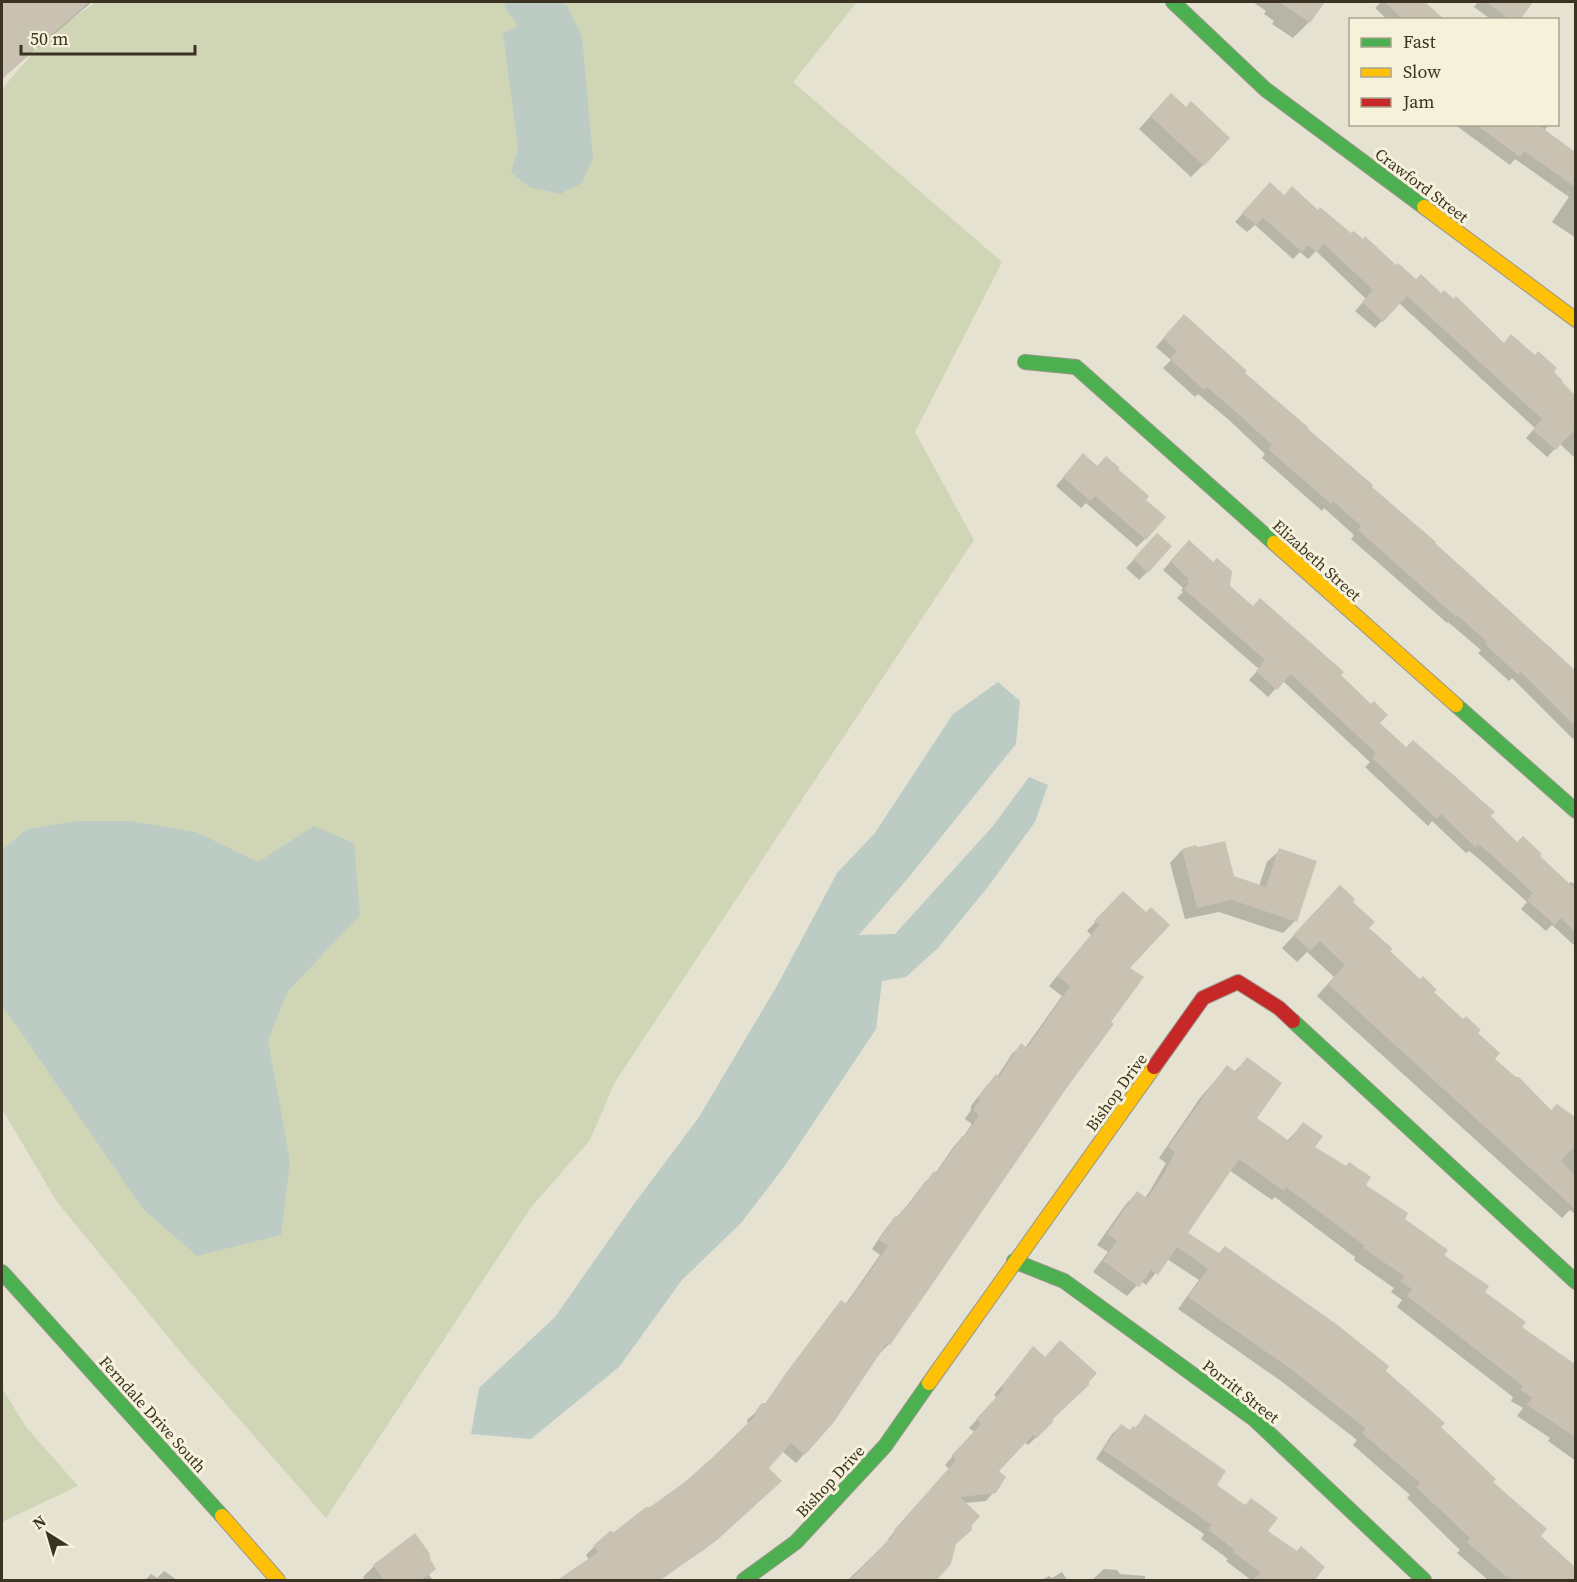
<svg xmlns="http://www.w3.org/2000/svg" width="1577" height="1582" viewBox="0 0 1577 1582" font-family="'Source Serif 4',serif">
	<rect width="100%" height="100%" fill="#e5e2d2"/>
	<g fill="#d0d5b5">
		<polygon points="96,2 857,2 793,82 1002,262 915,432 974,540 615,1082 590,1140 532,1206 326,1518 183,1355 57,1202 2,1109 2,89 47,37"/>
		<polygon points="2,1388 26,1427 78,1486 2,1522"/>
	</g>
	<g fill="#bcccc5">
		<polygon points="505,2 562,2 568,7 582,37 593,158 582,183 560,194 529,187 511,172 518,148 503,33 518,26 505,7"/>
		<polygon points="998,682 1020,701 1016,744 909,877 859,935 895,934 993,826 1029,777 1048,785 1035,822 987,888 938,948 906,977 882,981 876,1029 784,1167 741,1223 682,1280 619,1367 531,1439 471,1434 479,1388 555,1317 634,1204 699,1117 778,984 837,873 875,833 953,714"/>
		<polygon points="78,821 130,821 196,832 258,862 314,826 354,843 360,915 288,991 268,1040 290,1161 281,1235 197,1256 143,1209 2,1005 2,850 27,829"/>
	</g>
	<g fill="#0003">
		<polygon points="2,2 92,2 2,78"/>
		<polygon points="1253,2 1323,2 1309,22 1293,38 1272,24 1274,21 1264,14 1266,11"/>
		<polygon points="1381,2 1426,2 1425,20 1388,20 1375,8"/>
		<polygon points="1478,2 1531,2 1518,20 1492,20 1474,7"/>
		<polygon points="1159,107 1203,165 1191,177 1139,129"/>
		<polygon points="1454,124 1548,126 1544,131 1576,161 1576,238 1552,222 1569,197 1515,159 1510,165"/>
		<polygon points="1262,192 1284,196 1318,212 1415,281 1441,295 1504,344 1552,372 1560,383 1576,397 1576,459 1560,444 1547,457 1526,438 1535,428 1399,303 1375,328 1355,311 1366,299 1316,251 1308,259 1300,252 1293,259 1255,225 1247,232 1235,222"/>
		<polygon points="1176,324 1243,373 1576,673 1576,737 1573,739 1512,678 1509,681 1478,653 1481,650 1448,622 1447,623 1351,539 1354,535 1324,508 1322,511 1262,458 1265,454 1229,420 1198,394 1195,397 1163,368 1171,360 1156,347"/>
		<polygon points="1076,463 1116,470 1144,500 1145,539 1137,547 1086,503 1081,508 1056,486"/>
		<polygon points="1149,543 1147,572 1139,580 1126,568"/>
		<polygon points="1181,550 1339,675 1378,723 1406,749 1447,773 1449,771 1493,812 1489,816 1517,844 1538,857 1568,884 1571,882 1576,885 1576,947 1552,925 1546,931 1521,909 1527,902 1479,859 1469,851 1466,853 1432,821 1428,826 1365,767 1370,762 1283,681 1268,697 1249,680 1259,669 1177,598 1183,592 1181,590 1183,588 1163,570"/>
		<polygon points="1195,847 1233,877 1259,886 1267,862 1280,850 1295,921 1283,933 1219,912 1185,919 1170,863 1182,850"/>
		<polygon points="1329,899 1350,902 1367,928 1388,951 1476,1033 1493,1059 1551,1112 1557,1106 1576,1119 1576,1215 1570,1210 1562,1218 1317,996 1334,977 1307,952 1297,962 1282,948"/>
		<polygon points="1114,902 1128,968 1067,1086 889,1344 880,1353 804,1454 796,1463 782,1451 767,1468 771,1490 705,1549 658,1580 589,1560 586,1555 594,1547 687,1482 748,1425 747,1420 764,1405 833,1311 845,1305 880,1255 872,1249 886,1228 906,1207 925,1182 935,1174 954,1146 964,1136 972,1124 965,1119 971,1110 971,1106 987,1085 997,1077 1012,1054 1021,1045 1025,1048 1062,996 1049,986 1091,935 1087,931"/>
		<polygon points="1247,1059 1255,1118 1287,1141 1303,1124 1313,1147 1364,1185 1520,1328 1576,1375 1576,1461 1548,1441 1550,1438 1517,1416 1523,1408 1511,1401 1513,1397 1397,1307 1402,1300 1391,1292 1394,1288 1354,1260 1355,1257 1275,1197 1272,1200 1229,1170 1186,1233 1384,1371 1491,1482 1539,1536 1576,1569 1576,1580 1488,1580 1457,1553 1460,1550 1407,1498 1410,1495 1353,1445 1357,1440 1281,1381 1178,1309 1199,1280 1167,1259 1146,1285 1141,1281 1127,1296 1093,1272 1108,1252 1097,1245 1126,1204 1137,1193 1145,1198 1151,1189 1166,1163 1159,1158 1200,1098 1227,1067 1234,1072"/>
		<polygon points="1033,1348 1052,1422 1028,1445 1025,1442 997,1471 994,1492 986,1501 964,1503 955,1544 929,1580 848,1580 889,1540 888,1539 949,1469 945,1465 974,1432 969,1428 997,1398 994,1395"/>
		<polygon points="1146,1416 1215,1485 1266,1531 1314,1580 1251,1580 1226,1561 1228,1559 1201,1539 1204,1534 1096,1459 1112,1434 1121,1426 1130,1431 1134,1429"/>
		<polygon points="428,1560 434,1569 429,1575 433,1580 365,1580 363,1577 374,1566"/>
		<polygon points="1104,1569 1117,1570 1120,1574 1145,1576 1145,1580 1092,1580"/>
		<polygon points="164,1571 177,1580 145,1580 151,1574 157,1578"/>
		<polygon points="1062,1572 1067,1580 1042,1580 1049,1576 1052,1578"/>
	</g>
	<g fill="#c9c2b3">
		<polygon points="2,2 89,2 2,79"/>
		<polygon points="1279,2 1325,2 1310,23"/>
		<polygon points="1384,2 1425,2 1445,20 1404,20"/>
		<polygon points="1486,2 1533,2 1520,20 1510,20"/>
		<polygon points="1171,93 1186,107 1191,101 1230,138 1204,166 1150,116"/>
		<polygon points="1475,124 1537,124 1575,152 1575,187 1524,151 1520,157"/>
		<polygon points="1270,182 1284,195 1292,186 1318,210 1320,207 1351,233 1354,231 1363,239 1365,236 1396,265 1398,263 1416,279 1421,274 1441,293 1444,290 1454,299 1456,296 1504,343 1511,334 1535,355 1538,351 1557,368 1554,372 1563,381 1562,382 1575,395 1575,429 1556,450 1533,430 1542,419 1407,296 1383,322 1362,302 1373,290 1324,244 1317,252 1308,245 1302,252 1263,218 1256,225 1242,213"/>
		<polygon points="1184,314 1247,371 1245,373 1309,428 1308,429 1373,485 1372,487 1436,542 1435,543 1575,670 1575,726 1521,672 1518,675 1485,644 1487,642 1457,615 1456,617 1358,530 1361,526 1333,501 1331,504 1268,449 1272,445 1237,413 1207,387 1204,390 1170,359 1177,351 1163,338"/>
		<polygon points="1083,453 1097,466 1106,456 1120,468 1118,469 1149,496 1146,500 1166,517 1146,540 1095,496 1090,501 1063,477"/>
		<polygon points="1157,533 1172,546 1148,573 1133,559"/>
		<polygon points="1189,540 1213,562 1217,558 1232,571 1230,586 1253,606 1260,598 1344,672 1341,675 1371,704 1374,701 1388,715 1380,723 1406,747 1413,740 1495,812 1491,816 1517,842 1523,836 1542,854 1540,856 1575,889 1575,932 1561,918 1555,925 1527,900 1533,893 1487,851 1478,844 1475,847 1441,814 1437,819 1372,758 1376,753 1291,674 1277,690 1256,671 1265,660 1184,589 1189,583 1187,581 1189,579 1170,561"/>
		<polygon points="1225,841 1234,876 1266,887 1279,848 1317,861 1297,922 1232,900 1197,908 1182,849 1195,845 1198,847"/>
		<polygon points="1340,885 1355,899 1353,902 1375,922 1369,928 1393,949 1390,951 1420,979 1423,976 1437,990 1434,992 1463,1019 1466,1016 1481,1030 1478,1033 1500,1053 1495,1059 1516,1077 1519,1077 1551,1110 1557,1104 1575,1117 1575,1146 1561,1161 1575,1175 1575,1209 1328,984 1345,965 1320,941 1310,951 1293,935"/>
		<polygon points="1123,891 1146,912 1151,907 1170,925 1130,968 1144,977 1111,1022 1114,1024 1068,1086 920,1302 890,1345 887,1343 834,1422 805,1455 791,1443 769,1468 782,1481 716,1541 659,1581 556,1581 598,1552 593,1546 610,1531 614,1532 646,1507 650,1507 686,1481 712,1458 756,1415 756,1410 762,1403 766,1403 786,1373 841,1300 847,1304 888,1246 879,1240 894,1217 898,1216 906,1206 907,1207 934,1171 937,1173 962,1136 966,1135 979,1115 973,1110 980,1100 979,1096 996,1074 999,1077 1021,1043 1027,1048 1070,986 1057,976 1099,925 1094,921"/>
		<polygon points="1247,1057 1282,1083 1257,1118 1289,1141 1303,1122 1323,1136 1315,1147 1346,1166 1349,1162 1371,1177 1366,1185 1408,1213 1405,1219 1448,1250 1444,1255 1489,1286 1485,1292 1526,1322 1522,1327 1575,1364 1575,1437 1527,1405 1532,1397 1520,1390 1523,1386 1407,1296 1412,1289 1400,1281 1404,1276 1363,1248 1365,1246 1286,1187 1284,1191 1239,1159 1188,1233 1219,1253 1225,1246 1335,1323 1389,1366 1386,1371 1445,1423 1441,1427 1496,1479 1493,1482 1547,1529 1541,1536 1575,1567 1575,1581 1511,1581 1467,1542 1470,1538 1416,1487 1420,1483 1362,1433 1366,1429 1292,1370 1188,1297 1208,1269 1177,1247 1158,1275 1151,1270 1139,1287 1103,1261 1117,1241 1107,1234 1137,1191 1147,1198 1162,1177 1175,1152 1168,1147 1211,1086 1227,1065 1236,1072"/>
		<polygon points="1060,1340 1097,1373 1089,1382 1089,1385 1053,1419 1053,1422 1037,1438 1033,1435 999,1471 1006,1477 996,1493 960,1497 980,1516 972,1525 972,1530 956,1544 951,1564 936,1581 849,1581 896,1532 894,1530 956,1460 951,1456 981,1424 976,1419 1004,1389 1001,1387 1033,1346 1045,1357"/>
		<polygon points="1145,1414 1226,1471 1217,1485 1245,1505 1251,1498 1278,1518 1268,1531 1297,1551 1301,1546 1325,1567 1314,1581 1253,1581 1260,1572 1233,1552 1235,1550 1208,1530 1212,1525 1103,1450 1121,1424 1130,1430 1133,1426 1136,1428"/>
		<polygon points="415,1533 430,1554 430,1559 436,1569 420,1581 384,1581 373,1565"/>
	</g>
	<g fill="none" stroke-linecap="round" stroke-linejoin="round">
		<defs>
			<g id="fast">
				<polyline points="1173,2 1265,89 1424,207"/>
				<polyline points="1025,362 1076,367 1274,543"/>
				<polyline points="1456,705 1576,811"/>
				<polyline points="1293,1021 1576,1282"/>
				<polyline points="1014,1261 1064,1281 1254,1419 1424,1580"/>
				<polyline points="2,1272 222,1516"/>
				<polyline points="744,1580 796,1542 885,1446 929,1383"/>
			</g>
			<g id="slow">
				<polyline points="1424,207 1576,320"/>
				<polyline points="1274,543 1456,705"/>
				<polyline points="929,1383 1154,1067"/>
				<polyline points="222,1516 278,1580"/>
			</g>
			<polyline id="jam" points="1154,1067 1203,998 1238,982 1279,1008 1293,1021"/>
		</defs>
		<use href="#fast" stroke="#9b978a" stroke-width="16"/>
		<use href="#slow" stroke="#9b978a" stroke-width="16"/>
		<use href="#jam" stroke="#9b978a" stroke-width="16"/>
		<use href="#fast" stroke="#4caf50" stroke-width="14"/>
		<use href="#slow" stroke="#ffc107" stroke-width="14"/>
		<use href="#jam" stroke="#c62828" stroke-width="14"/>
	</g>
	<g text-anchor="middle" stroke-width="6" stroke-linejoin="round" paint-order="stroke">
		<g font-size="16" fill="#3a3222" stroke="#f5f1da">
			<text transform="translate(1422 185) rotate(37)" y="6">Crawford Street</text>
			<text transform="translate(1317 560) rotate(42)" y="6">Elizabeth Street</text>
			<text transform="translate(1116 1092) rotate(-54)" y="6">Bishop Drive</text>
			<text transform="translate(1241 1391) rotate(38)" y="6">Porritt Street</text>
			<text transform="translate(153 1414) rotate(48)" y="6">Ferndale Drive South</text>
			<text transform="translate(830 1481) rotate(-47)" y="6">Bishop Drive</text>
		</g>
	</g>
	<rect width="1577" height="1582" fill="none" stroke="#3a3222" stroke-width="6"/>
	<rect x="1349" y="18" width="210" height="108" fill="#f5f1da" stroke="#aaa590" stroke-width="1.5"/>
	<rect x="1361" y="38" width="30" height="9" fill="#4caf50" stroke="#aaa590" stroke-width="1.5"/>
	<text x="1403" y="48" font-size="18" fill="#3a3222">Fast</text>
	<rect x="1361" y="68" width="30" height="9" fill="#ffc107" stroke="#aaa590" stroke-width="1.5"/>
	<text x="1403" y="78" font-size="18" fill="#3a3222">Slow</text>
	<rect x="1361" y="98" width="30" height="9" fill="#c62828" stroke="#aaa590" stroke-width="1.5"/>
	<text x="1403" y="108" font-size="18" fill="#3a3222">Jam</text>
	<g transform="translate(48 1534) rotate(323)" stroke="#f5f1da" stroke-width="4.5" paint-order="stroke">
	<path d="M0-4.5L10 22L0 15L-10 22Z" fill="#3a3222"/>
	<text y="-9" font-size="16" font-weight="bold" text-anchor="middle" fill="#3a3222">N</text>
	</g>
	<path d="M21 45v9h174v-9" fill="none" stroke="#3a3222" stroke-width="3"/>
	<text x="30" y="45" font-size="18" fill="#3a3222" stroke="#f5f1da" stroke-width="4.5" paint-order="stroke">50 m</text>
</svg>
